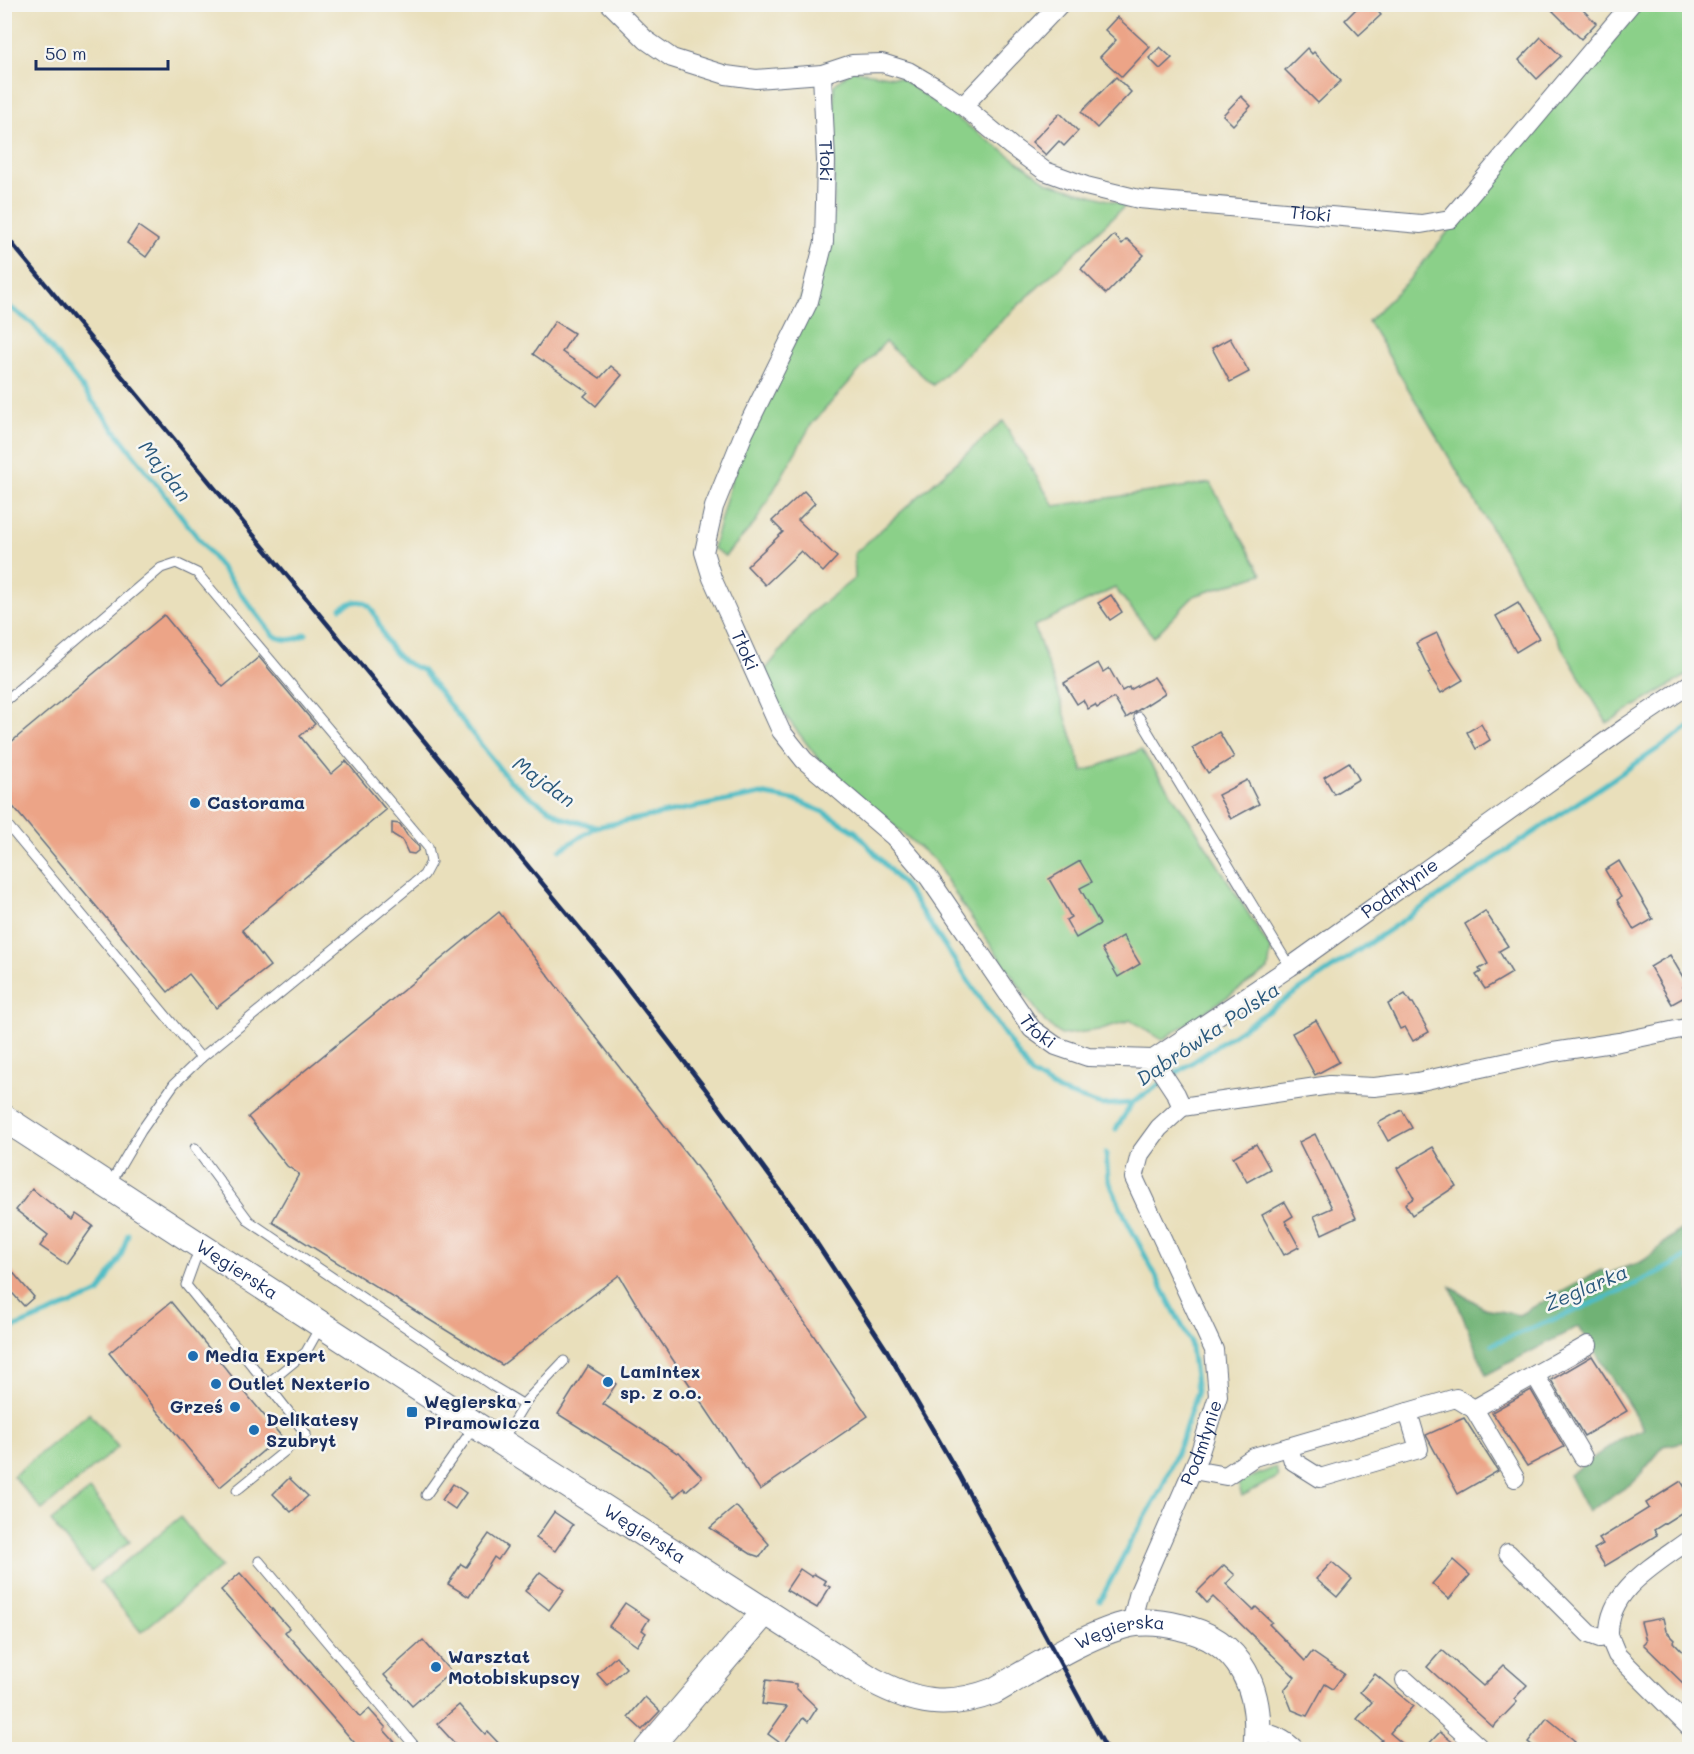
<svg xmlns="http://www.w3.org/2000/svg" width="1694" height="1754" viewBox="0 0 1694 1754" font-family="Mali,sans-serif">
	<rect width="100%" height="100%" fill="#f6f6f2"/>
	<filter id="ink" filterUnits="userSpaceOnUse"><feTurbulence type="fractalNoise" baseFrequency=".0167" numOctaves="2"/><feDisplacementMap in="SourceGraphic" scale="12" xChannelSelector="R" yChannelSelector="G"/><feConvolveMatrix kernelMatrix="1 2 1 2 8 2 1 2 1" color-interpolation-filters="sRGB"/></filter>
	<filter id="wash" filterUnits="userSpaceOnUse"><feTurbulence type="fractalNoise" baseFrequency=".008" numOctaves="4" result="noise"/><feDisplacementMap in="SourceGraphic" scale="24" xChannelSelector="R" yChannelSelector="G"/><feGaussianBlur stdDeviation="1.35" result="paint"/><feColorMatrix in="noise" values="0 0 0 0 0 0 0 0 0 0 0 0 0 0 0 0 0 1.4 0 .05"/><feComposite in="paint" operator="in"/></filter>
	<g filter="url(#wash)">
		<rect width="100%" height="100%" fill="#e9dfbb"/>
		<g fill="#8bd089" stroke="#538074" stroke-width="1.5">
			<polygon points="1636,5 1679,5 1690,22 1689,674 1607,723 1368,321 1409,280 1517,146"/>
			<polygon points="852,70 900,78 1049,183 1126,205 933,385 885,342 811,425 755,523 725,556 713,548 736,463 834,214 834,85"/>
			<polygon points="1003,421 1054,506 1210,483 1262,574 1194,596 1154,637 1115,588 1034,626 1061,702 1083,772 1141,750 1193,825 1271,950 1268,970 1162,1040 1131,1020 1098,1030 1061,1035 1045,1022 963,906 935,861 822,764 782,711 762,674 812,612 855,578 854,554"/>
			<polygon points="89,1413 118,1447 42,1510 13,1476"/>
			<polygon points="1276,1467 1278,1477 1242,1496 1238,1483"/>
			<polygon points="90,1490 130,1541 91,1572 51,1521"/>
			<polygon points="180,1517 221,1567 141,1632 100,1582"/>
		</g>
		<path fill="#70b275" stroke="#46706a" stroke-width="1.5" d="M1689,1225V1441L1664,1446L1634,1482L1588,1512L1569,1475L1620,1439L1644,1429L1579,1326L1486,1375L1451,1287L1484,1308L1519,1315L1601,1270L1610,1274C1620,1267 1631,1267 1641,1262C1660,1251 1669,1234 1689,1225Z"/>
		<g fill="none" stroke-linecap="round" stroke-linejoin="round">
			<g stroke="#4ebcc4" stroke-width="5">
				<path d="M4,306L7,305L33,324L273,635C285,642 294,641 306,634"/>
				<path d="M341,608C374,587 375,622 387,642C396,658 406,664 422,670L508,779L528,795L563,818L596,827"/>
				<polyline points="560,850 596,827 761,794 798,801 825,813 856,832 905,887 1031,1074 1059,1091 1101,1105 1132,1103 1690,727"/>
				<polyline points="1116,1129 1132,1103"/>
				<polyline points="4,1341 13,1328 99,1293 121,1256 128,1234"/>
				<path d="M1492,1344C1559,1317 1627,1292 1690,1255"/>
				<polyline points="1100,1601 1130,1543 1161,1490 1182,1439 1197,1391 1190,1341 1127,1221 1108,1179 1106,1153"/>
			</g>
		</g>
		<g id="blocks">
			<g fill="#eca487">
				<polygon points="1361,4 1371,4 1381,15 1359,35 1345,20"/>
				<polygon points="1546,4 1577,4 1596,23 1581,39"/>
				<polygon points="1117,17 1150,47 1122,77 1100,57 1116,40 1105,30"/>
				<polygon points="1541,37 1561,56 1537,79 1519,60"/>
				<polygon points="1160,47 1172,58 1160,69 1149,58"/>
				<polygon points="1307,48 1312,54 1314,52 1341,81 1318,103 1285,70"/>
				<polygon points="1116,77 1131,92 1097,128 1081,112"/>
				<polygon points="1241,96 1251,106 1233,125 1223,115"/>
				<polygon points="1060,113 1078,131 1064,146 1059,141 1046,155 1032,142"/>
				<polygon points="138,226 158,240 146,257 127,243"/>
				<polygon points="1114,235 1122,244 1127,239 1144,255 1106,294 1081,269"/>
				<polygon points="555,321 574,333 562,352 600,378 611,366 622,375 596,406 584,396 588,392 533,354"/>
				<polygon points="1230,338 1249,372 1230,382 1212,348"/>
				<polygon points="804,491 815,503 798,520 837,557 823,572 801,551 765,585 747,566 783,532 772,521"/>
				<polygon points="1111,595 1122,612 1110,620 1098,603"/>
				<polygon points="1518,603 1539,638 1516,652 1496,616"/>
				<polygon points="164,615 223,687 259,657 315,724 300,736 331,774 346,761 386,810 242,930 270,966 216,1008 189,974 168,992 4,796 4,748"/>
				<polygon points="1437,633 1448,657 1463,680 1441,693 1428,673 1430,672 1416,643"/>
				<polygon points="1098,663 1103,672 1109,668 1122,691 1129,687 1130,690 1154,677 1165,693 1126,718 1114,698 1097,708 1095,705 1088,709 1083,700 1077,704 1064,683"/>
				<polygon points="1481,724 1490,740 1476,749 1467,732"/>
				<polygon points="1219,732 1234,757 1208,773 1192,748"/>
				<polygon points="1349,762 1359,779 1334,794 1324,777"/>
				<polygon points="1247,780 1259,804 1231,819 1218,795"/>
				<polygon points="392,823 400,824 407,835 419,847 419,850 414,854 408,853 402,840 392,834"/>
				<polygon points="1080,861 1092,882 1080,888 1100,924 1076,938 1066,920 1071,917 1049,879"/>
				<polygon points="1619,861 1653,919 1634,930 1617,900 1621,897 1605,870"/>
				<polygon points="1485,911 1508,946 1499,951 1512,973 1485,989 1476,975 1481,972 1479,969 1488,964 1465,924"/>
				<polygon points="499,912 720,1197 868,1416 760,1490 643,1315 619,1275 502,1365 272,1222 299,1174 287,1166 248,1117"/>
				<polygon points="1123,936 1140,964 1118,977 1102,949"/>
				<polygon points="1670,955 1687,984 1683,987 1688,995 1672,1004 1650,967"/>
				<polygon points="1405,994 1411,1003 1413,1003 1429,1032 1413,1041 1405,1027 1400,1029 1388,1004"/>
				<polygon points="1316,1020 1339,1062 1315,1075 1292,1033"/>
				<polygon points="1402,1110 1412,1128 1388,1141 1378,1123"/>
				<polygon points="1315,1134 1356,1218 1322,1234 1314,1216 1332,1208 1299,1142"/>
				<polygon points="1256,1144 1270,1169 1247,1182 1233,1157"/>
				<polygon points="1433,1147 1456,1186 1412,1215 1405,1204 1414,1198 1397,1168"/>
				<polygon points="32,1189 72,1220 76,1214 93,1226 66,1264 40,1246 48,1235 16,1210"/>
				<polygon points="1285,1202 1293,1216 1285,1221 1299,1247 1284,1255 1262,1215"/>
				<polygon points="4,1262 34,1297 24,1306 4,1284"/>
				<polygon points="171,1302 281,1436 220,1487 109,1353"/>
				<polygon points="1592,1356 1627,1411 1584,1436 1551,1380"/>
				<polygon points="588,1366 616,1384 603,1404 677,1453 679,1452 702,1477 686,1491 684,1488 674,1497 649,1471 558,1414"/>
				<polygon points="1531,1390 1564,1447 1527,1466 1492,1412"/>
				<polygon points="1464,1418 1498,1471 1458,1494 1426,1435"/>
				<polygon points="289,1478 308,1496 291,1512 273,1494"/>
				<polygon points="1681,1481 1689,1494 1689,1508 1654,1530 1657,1535 1605,1566 1594,1549 1603,1544 1599,1539 1649,1508 1646,1503"/>
				<polygon points="453,1484 466,1493 455,1509 442,1500"/>
				<polygon points="736,1506 769,1544 760,1557 751,1554 710,1528"/>
				<polygon points="554,1512 573,1525 555,1551 536,1538"/>
				<polygon points="489,1534 507,1547 498,1560 494,1557 469,1597 448,1584 461,1564 466,1567"/>
				<polygon points="1453,1560 1470,1575 1449,1599 1432,1584"/>
				<polygon points="1332,1562 1352,1579 1337,1597 1316,1579"/>
				<polygon points="1224,1565 1235,1575 1226,1584 1253,1610 1256,1607 1272,1622 1269,1624 1305,1661 1312,1652 1344,1674 1333,1689 1325,1684 1307,1716 1292,1710 1284,1690 1295,1677 1213,1597 1207,1603 1197,1592"/>
				<polygon points="800,1569 812,1577 814,1574 826,1581 824,1584 830,1587 817,1608 786,1590"/>
				<polygon points="540,1572 564,1590 549,1610 525,1591"/>
				<polygon points="240,1573 289,1628 285,1632 360,1717 369,1709 386,1728 384,1730 401,1749 360,1749 221,1590"/>
				<polygon points="625,1603 649,1619 642,1630 646,1633 637,1646 609,1626"/>
				<polygon points="1663,1618 1666,1631 1675,1640 1674,1642 1689,1658 1689,1689 1643,1644 1646,1641 1641,1622"/>
				<polygon points="423,1640 451,1672 412,1706 384,1675"/>
				<polygon points="1442,1650 1483,1686 1504,1665 1527,1685 1514,1699 1517,1702 1493,1727 1427,1667"/>
				<polygon points="616,1656 626,1668 607,1685 597,1674"/>
				<polygon points="1375,1674 1413,1706 1390,1733 1409,1749 1373,1749 1382,1740 1357,1719 1372,1702 1360,1692"/>
				<polygon points="766,1680 796,1684 796,1688 817,1708 808,1722 803,1718 783,1745 768,1734 787,1707 762,1704"/>
				<polygon points="645,1697 660,1711 642,1730 628,1717"/>
				<polygon points="459,1705 485,1734 488,1732 504,1749 460,1749 437,1724"/>
				<polygon points="1547,1718 1575,1741 1569,1749 1537,1749 1528,1742"/>
				<polygon points="1440,1732 1461,1749 1424,1749"/>
			</g>
		</g>
	</g>
	<g filter="url(#ink)">
		<use href="#blocks" fill-opacity="0" stroke="#636d7f" stroke-width="1.5"/>
		<g fill="none" stroke-linecap="round" stroke-linejoin="round">
			<defs>
				<g id="lane">
					<polyline points="4,702 161,568 176,563 197,573 428,847 431,862 424,875 201,1058 174,1084 141,1131 110,1184"/>
					<polyline points="1139,717 1290,967"/>
					<polyline points="4,821 201,1058"/>
					<polyline points="195,1148 249,1221 494,1387 524,1405"/>
					<polyline points="202,1248 195,1260 186,1285 267,1384 306,1352 320,1327"/>
					<polyline points="503,1439 526,1401 564,1361"/>
					<polyline points="237,1490 306,1434 267,1384"/>
					<polyline points="426,1495 474,1427"/>
					<polyline points="259,1561 418,1750"/>
				</g>
				<g id="street">
					<path id="s1" d="M610,4L646,40L672,58L726,75L756,79L822,74L852,64L882,63L908,71L937,88L963,106L1011,146L1045,171L1086,186L1139,199L1421,224L1450,219L1631,4"/>
					<path id="s2" d="M822,74L826,161L824,242L809,301L744,433L714,507L704,552L712,578L781,731L804,760L894,837L929,878L1032,1029L1056,1046L1088,1057L1153,1059"/>
					<polyline points="963,106 1060,4"/>
					<path id="s3" d="M1153,1059L1290,967L1626,727L1690,684"/>
					<polyline points="1182,1107 1330,1085 1374,1087 1417,1082 1553,1052 1619,1042 1690,1027"/>
					<polyline points="1535,1375 1583,1457"/>
					<polyline points="1474,1409 1515,1478"/>
					<polyline points="1289,1447 1293,1461 1320,1478 1419,1449 1408,1412"/>
					<polyline points="1193,1470 1226,1476 1254,1457 1456,1398 1474,1409 1588,1345"/>
					<polyline points="1508,1553 1589,1634 1600,1638 1609,1636 1617,1655 1690,1728"/>
					<path id="s4" d="M1131,1624L1139,1592L1199,1455L1218,1396L1214,1350L1134,1178L1140,1154L1159,1128L1182,1107L1176,1094L1153,1059"/>
					<path d="M1609,1636C1607,1589 1657,1564 1690,1539"/>
					<polyline points="1405,1680 1482,1750"/>
					<path d="M1258,1731C1274,1734 1285,1739 1296,1750"/>
				</g>
				<g id="secondary">
					<path id="s5" d="M4,1118L520,1454L872,1680C915,1703 947,1709 994,1691C1033,1669 1088,1633 1130,1624C1147,1621 1164,1623 1180,1627C1242,1640 1263,1692 1256,1750"/>
					<polyline points="647,1750 765,1612"/>
				</g>
			</defs>
			<use href="#lane" stroke="#636d7f" stroke-width="11"/>
			<use href="#street" stroke="#636d7f" stroke-width="20"/>
			<use href="#secondary" stroke="#636d7f" stroke-width="28"/>
			<use href="#lane" stroke="#fff" stroke-width="9"/>
			<use href="#street" stroke="#fff" stroke-width="18"/>
			<use href="#secondary" stroke="#fff" stroke-width="26"/>
			<polyline stroke="#1b2f5e" stroke-width="4.5" points="4,234 605,959 704,1087 797,1213 886,1349 959,1475 1107,1750"/>
		</g>
	</g>
	<g fill="#1f6fb2" stroke="#f6f6f2" stroke-width="2">
		<circle cx="195" cy="803" r="6"/>
		<circle cx="193" cy="1356" r="6"/>
		<circle cx="608" cy="1382" r="6"/>
		<circle cx="216" cy="1384" r="6"/>
		<circle cx="235" cy="1407" r="6"/>
		<rect x="406" y="1406" width="12" height="12" rx="3"/>
		<circle cx="254" cy="1430" r="6"/>
		<circle cx="436" cy="1667" r="6"/>
	</g>
	<g text-anchor="middle" stroke-width="5" stroke-linejoin="round" paint-order="stroke">
		<g font-size="18" fill="#1b2f5e" stroke="#f6f6f2">
			<text dy="6" stroke="none"><textPath href="#s2" startOffset="87">Tłoki</textPath></text>
			<text dy="6" stroke="none"><textPath href="#s1" startOffset="765">Tłoki</textPath></text>
			<text dy="6" stroke="none"><textPath href="#s2" startOffset="609">Tłoki</textPath></text>
			<text dy="6" stroke="none"><textPath href="#s3" startOffset="300">Podmłynie</textPath></text>
			<text dy="6" stroke="none"><textPath href="#s2" startOffset="1095">Tłoki</textPath></text>
			<text dy="6" stroke="none"><textPath href="#s5" startOffset="278">Węgierska</textPath></text>
			<text dy="6" stroke="none"><textPath href="#s4" startOffset="195">Podmłynie</textPath></text>
			<text dy="6" stroke="none"><textPath href="#s5" startOffset="764">Węgierska</textPath></text>
			<text dy="6" stroke="none"><textPath href="#s5" startOffset="1302">Węgierska</textPath></text>
		</g>
		<g font-size="18" font-weight="bold" fill="#1b2f5e" stroke="#f6f6f2" text-anchor="start">
			<text x="207" y="809">Castorama</text>
			<text x="205" y="1362">Media Expert</text>
			<text x="620" y="1378">Lamintex<tspan x="620" dy="21">sp. z o.o.</tspan></text>
			<text x="228" y="1390">Outlet Nexterio</text>
			<text x="424" y="1408">Węgierska -<tspan x="424" dy="21">Piramowicza</tspan></text>
			<text x="223" y="1413" text-anchor="end">Grześ</text>
			<text x="266" y="1426">Delikatesy<tspan x="266" dy="21">Szubryt</tspan></text>
			<text x="448" y="1663">Warsztat<tspan x="448" dy="21">Motobiskupscy</tspan></text>
		</g>
		<g font-size="20" font-style="italic" fill="#2a597d" stroke="#f6f6f2">
			<text transform="translate(165 471) rotate(52)" y="7">Majdan</text>
			<text transform="translate(544 782) rotate(36)" y="7">Majdan</text>
			<text transform="translate(1208 1034) rotate(-34)" y="7">Dąbrówka Polska</text>
			<text transform="translate(1586 1288) rotate(-23)" y="7">Żeglarka</text>
		</g>
	</g>
	<rect width="1694" height="1754" fill="none" stroke="#f6f6f2" stroke-width="24"/>
	<path d="M36 60v9h132v-9" fill="none" stroke="#1b2f5e" stroke-width="3"/>
	<text x="45" y="60" font-size="18" fill="#1b2f5e" stroke="#f6f6f2" stroke-width="4.5" paint-order="stroke">50 m</text>
</svg>
